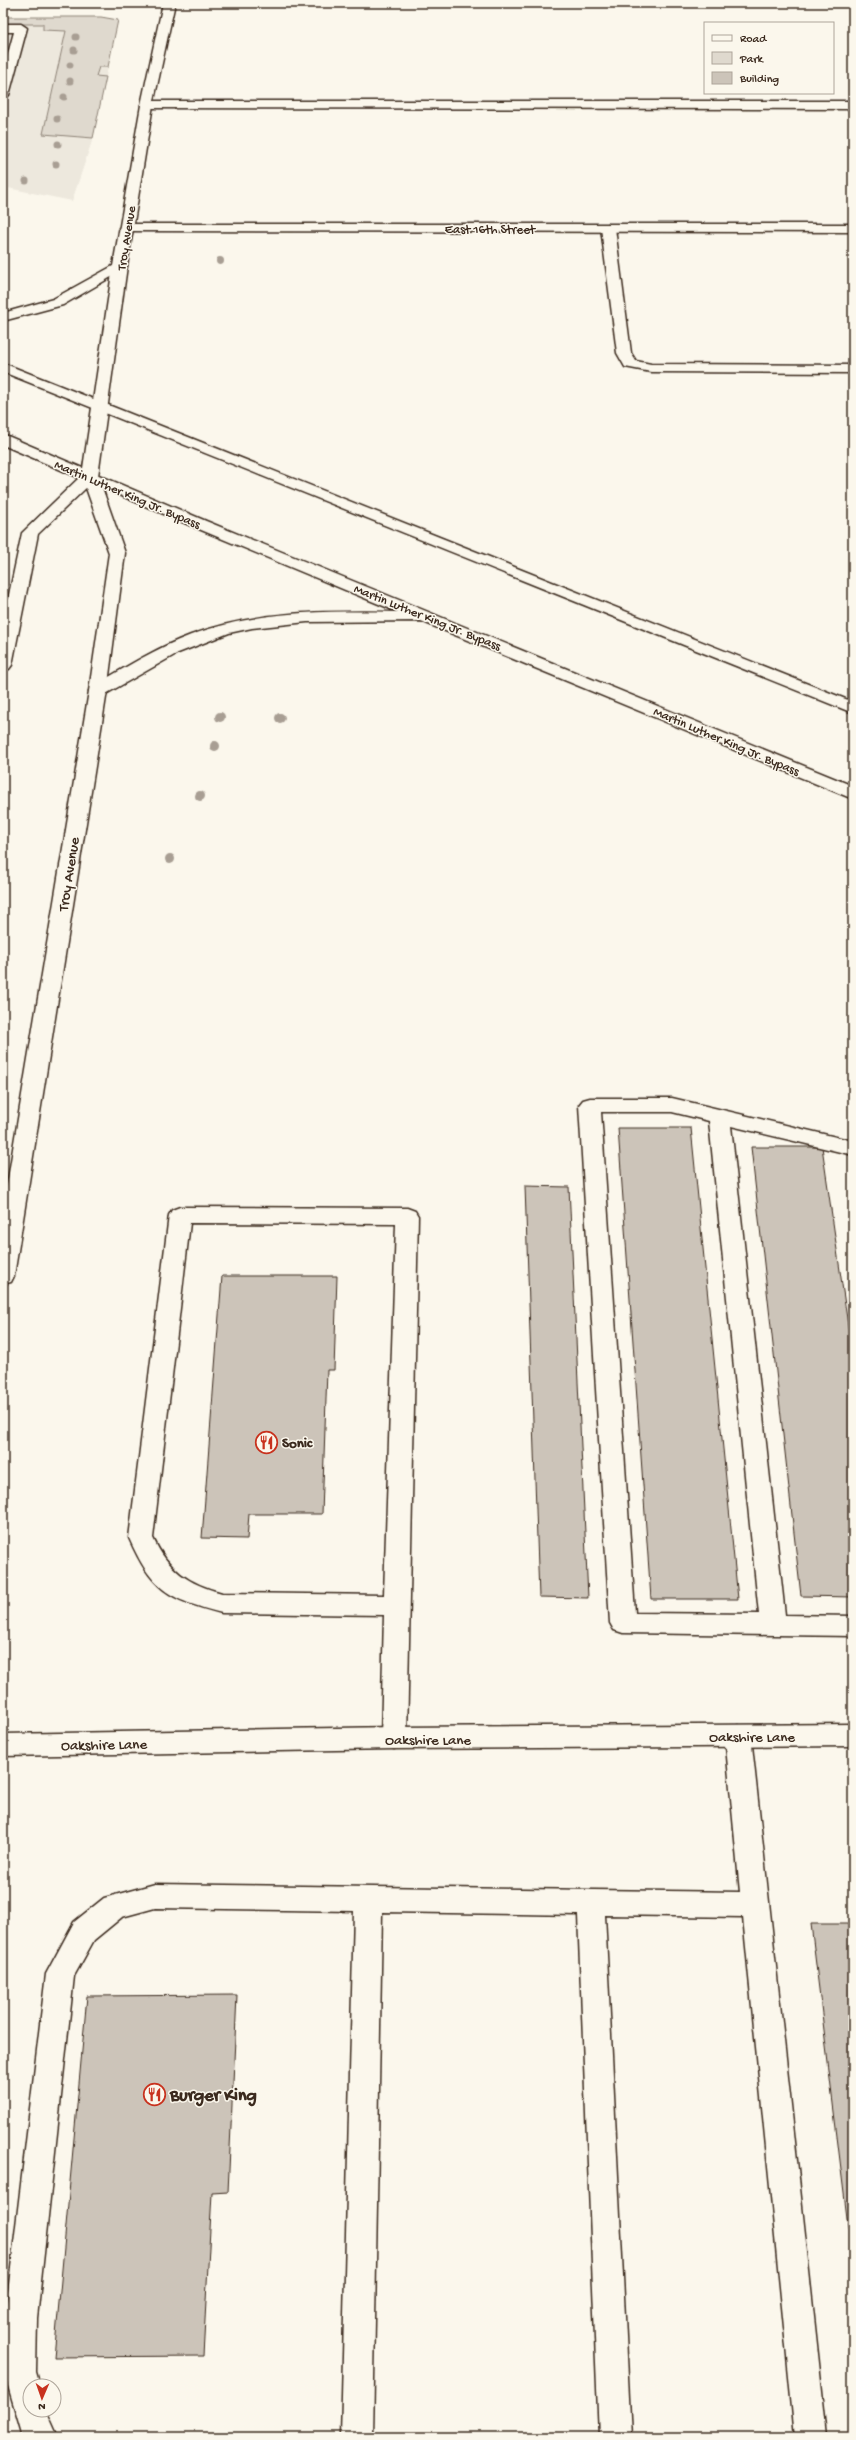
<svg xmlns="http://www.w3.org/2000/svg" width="856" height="2440" viewBox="0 0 856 2440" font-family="'Gochi Hand',sans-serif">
	<rect width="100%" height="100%" fill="#fbf7ec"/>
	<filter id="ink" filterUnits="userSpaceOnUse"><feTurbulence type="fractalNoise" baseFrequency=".025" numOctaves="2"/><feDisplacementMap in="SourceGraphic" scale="8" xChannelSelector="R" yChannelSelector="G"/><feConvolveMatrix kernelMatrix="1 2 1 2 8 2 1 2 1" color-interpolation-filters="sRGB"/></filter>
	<g filter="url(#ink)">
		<polygon fill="#ede8dd" points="3,17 101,17 118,20 93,138 72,201 3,187"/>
		<polygon fill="#dfd9ce" stroke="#8d8276" points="3,17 101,17 118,20 108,67 99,67 96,76 106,77 93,138 43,134 66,31 43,30 43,24 3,24"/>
		<g fill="#ccc4b9" stroke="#3b2a1e">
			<polygon points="618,1128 691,1128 738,1599 651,1599"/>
			<polygon points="751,1147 822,1147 853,1360 853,1597 801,1596"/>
			<polygon points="525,1186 569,1187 588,1598 539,1597"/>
			<polygon points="222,1276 337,1276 334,1370 327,1370 322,1514 249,1514 247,1539 202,1538"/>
			<polygon points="811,1924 853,1924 853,2267"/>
			<polygon points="237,1995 228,2192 212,2193 203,2356 54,2357 87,1996"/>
		</g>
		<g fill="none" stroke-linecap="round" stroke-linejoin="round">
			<defs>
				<g id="lane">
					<polygon points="3,24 21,24 27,28 9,95 3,99 3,72 14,32 3,32"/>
					<polygon points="147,101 853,101 853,109 143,108 141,105 143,102"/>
					<polygon points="608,224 615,228 631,353 636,361 651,364 853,365 853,373 651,372 625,367 617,353 601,228"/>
					<path d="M590,1098H672L853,1141V1155L731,1126L785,1615L853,1616V1636L623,1633L614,1630L610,1623L579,1105L583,1100ZM601,1112H672L709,1121L759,1614L635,1613Z"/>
					<path d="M180,1207L407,1208L415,1211L418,1216L407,1738L403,1746L394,1749L385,1746L381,1738L384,1615L222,1613C168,1599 152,1590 129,1538L169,1215L172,1210ZM190,1223L396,1224L384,1595L222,1593C188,1584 168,1570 153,1538Z"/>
					<polygon points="738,1725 747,1728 751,1736 827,2437 795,2437 743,1917 605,1915 631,2437 599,2437 578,1915 382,1912 373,2437 341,2437 354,1911 155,1908 122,1917 94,1940 74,1976 37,2318 36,2372 40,2386 30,2386 30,2410 46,2410 58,2437 23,2437 4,2372 5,2318 46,1974 74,1922 104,1898 155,1884 740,1892 725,1736 729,1728"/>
				</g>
				<g id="street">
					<polygon points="126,224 853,224 853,232 121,231 119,228"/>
					<polygon points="853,1724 853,1746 394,1749 3,1756 3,1734 394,1727"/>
				</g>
				<polygon id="secondary" points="163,3 175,3 153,105 127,266 98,476 125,553 107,691 14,1276 11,1282 3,1284 3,1209 89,691 109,553 86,488 38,534 12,665 9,669 3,670 3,623 22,533 82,475 113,266 141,105"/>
				<g id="highway">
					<polygon points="120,262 125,263 127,266 125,269 63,305 3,321 3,313 53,299"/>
					<polygon points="3,363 853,702 853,713 3,372"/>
					<path d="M3,434L206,521L853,786V799L421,621L307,622L252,628L229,633L178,653L104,695H92L89,691L92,687C124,668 156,648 191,635C258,610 328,611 398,612L194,527L3,445Z"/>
				</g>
			</defs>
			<use href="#lane" stroke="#3b2a1e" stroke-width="3"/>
			<use href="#street" stroke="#3b2a1e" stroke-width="3"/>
			<use href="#secondary" stroke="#3b2a1e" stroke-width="3"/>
			<use href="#highway" stroke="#3b2a1e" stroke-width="3"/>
			<use href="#lane" fill="#fbf7ec" fill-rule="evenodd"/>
			<use href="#street" fill="#fbf7ec" fill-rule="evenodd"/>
			<use href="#secondary" fill="#fbf7ec" fill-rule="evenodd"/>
			<use href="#highway" fill="#fbf7ec" fill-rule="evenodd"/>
		</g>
		<g fill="#a89e93">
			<circle cx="76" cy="37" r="3.5"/>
			<circle cx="74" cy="50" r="3.5"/>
			<circle cx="70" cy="65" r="3.5"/>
			<circle cx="70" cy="81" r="3.5"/>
			<circle cx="64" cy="97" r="3.5"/>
			<circle cx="57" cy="119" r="3.5"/>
			<circle cx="58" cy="144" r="3.5"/>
			<circle cx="56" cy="164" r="3.5"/>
			<circle cx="26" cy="181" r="3.5"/>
			<circle cx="220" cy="261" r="4"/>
			<circle cx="220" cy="717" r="5"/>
			<circle cx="280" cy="718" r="5"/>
			<circle cx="215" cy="746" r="5"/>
			<circle cx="200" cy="796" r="5"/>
			<circle cx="170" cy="859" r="5"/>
		</g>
	</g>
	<defs>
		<symbol id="restaurant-ring" viewBox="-11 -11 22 22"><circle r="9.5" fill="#fbf7ec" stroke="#c8321e" stroke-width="1.5"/><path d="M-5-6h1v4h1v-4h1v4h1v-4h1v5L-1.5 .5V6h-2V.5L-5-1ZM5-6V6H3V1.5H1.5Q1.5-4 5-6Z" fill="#c8321e"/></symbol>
	</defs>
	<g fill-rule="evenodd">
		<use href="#restaurant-ring" x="254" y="1430" width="25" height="25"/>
		<use href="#restaurant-ring" x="142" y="2082" width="25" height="25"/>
	</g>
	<g text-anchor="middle" stroke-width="3" stroke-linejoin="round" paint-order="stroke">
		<g font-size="13" fill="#3b2a1e" stroke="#fbf7ec">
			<text x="490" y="233">East 16th Street</text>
			<text transform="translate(125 238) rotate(-81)" y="5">Troy Avenue</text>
			<text transform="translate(128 493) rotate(23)" y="5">Martin Luther King Jr. Bypass</text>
			<text transform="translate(428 616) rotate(22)" y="5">Martin Luther King Jr. Bypass</text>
			<text transform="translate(727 740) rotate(23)" y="5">Martin Luther King Jr. Bypass</text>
		</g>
		<g font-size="15" fill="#3b2a1e" stroke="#fbf7ec">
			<text transform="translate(68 874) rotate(-81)" y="5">Troy Avenue</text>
			<text x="752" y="1741">Oakshire Lane</text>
			<text x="428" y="1744">Oakshire Lane</text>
			<text transform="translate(104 1744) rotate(-1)" y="5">Oakshire Lane</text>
		</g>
		<g font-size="15" font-weight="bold" fill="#3b2a1e" stroke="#fbf7ec" text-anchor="start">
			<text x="282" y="1447">Sonic</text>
		</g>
		<g font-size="18" font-weight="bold" fill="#3b2a1e" stroke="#fbf7ec" text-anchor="start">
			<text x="170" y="2100">Burger King</text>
		</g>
	</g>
	<rect width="856" height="2440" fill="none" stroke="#fbf7ec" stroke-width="16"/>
	<rect x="8" y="8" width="840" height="2424" fill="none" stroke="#3b2a1e" stroke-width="1.5" filter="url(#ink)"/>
	<rect x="704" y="22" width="130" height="72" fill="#fbf7ec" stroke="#aea59a"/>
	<rect x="712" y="35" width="20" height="6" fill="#fbf7ec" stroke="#aea59a"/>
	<text x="740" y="42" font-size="12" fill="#3b2a1e">Road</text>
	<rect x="712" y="52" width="20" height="12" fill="#dfd9ce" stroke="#aea59a"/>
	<text x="740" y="62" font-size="12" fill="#3b2a1e">Park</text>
	<rect x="712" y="72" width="20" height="12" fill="#ccc4b9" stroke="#aea59a"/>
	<text x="740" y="82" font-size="12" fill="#3b2a1e">Building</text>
	<g transform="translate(42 2398) rotate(182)"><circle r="19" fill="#fbf7ec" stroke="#aea59a"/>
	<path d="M0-3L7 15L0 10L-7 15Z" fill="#c8321e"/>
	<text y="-6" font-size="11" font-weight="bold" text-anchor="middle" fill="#3b2a1e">N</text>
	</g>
</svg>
